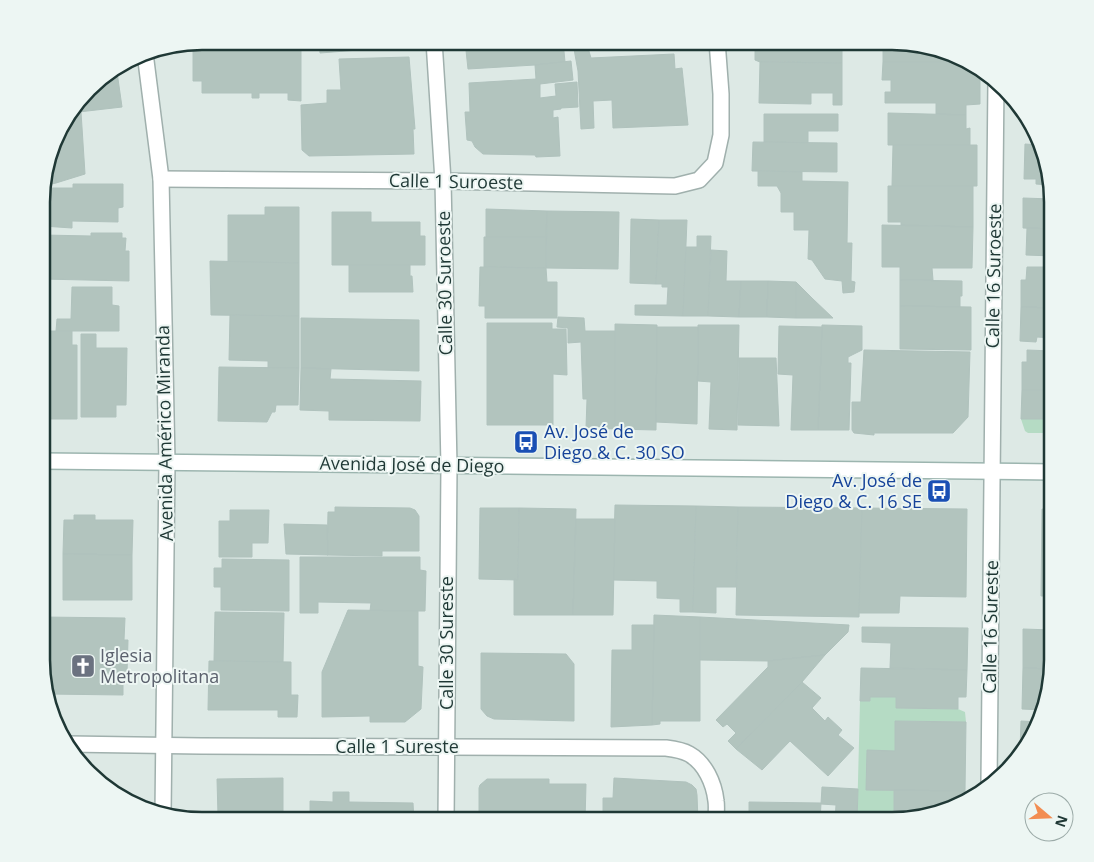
<svg xmlns="http://www.w3.org/2000/svg" width="1094" height="862" viewBox="0 0 1094 862" font-family="'Open Sans',sans-serif">
	<rect width="100%" height="100%" fill="#dde9e5"/>
	<g fill="#b5dbc4">
		<polygon points="1021,419 1053,419 1053,433 1028,433 1025,431"/>
		<polygon points="870,697 896,697 896,708 958,709 965,712 966,722 896,721 895,751 867,751 894,790 894,820 892,821 857,821 860,701 870,701"/>
	</g>
	<g fill="#b2c4be" stroke="#b0c2bd">
		<polygon points="202,41 301,41 301,101 288,100 288,93 259,93 259,98 252,98 252,93 202,93 202,81 193,81 193,43"/>
		<polygon points="319,41 409,41 410,46 320,53"/>
		<polygon points="465,41 563,41 565,62 535,65 468,69"/>
		<polygon points="577,41 615,41 578,45"/>
		<polygon points="755,42 842,42 842,63 760,62 755,60"/>
		<polygon points="883,42 902,42 953,53 967,62 883,62"/>
		<polygon points="588,48 591,58 674,54 675,69 682,68 688,125 613,128 612,100 593,101 594,128 581,129 578,71 574,49"/>
		<polygon points="409,57 415,129 413,129 414,154 309,156 302,150 301,105 327,103 327,90 341,90 339,59"/>
		<polygon points="571,61 573,80 540,84 540,98 556,96 555,84 577,82 578,107 561,108 561,109 553,110 553,118 558,117 560,156 536,157 535,155 483,154 475,147 472,141 467,140 465,112 470,112 469,83 536,79 535,65"/>
		<polygon points="760,62 842,63 842,105 833,105 833,93 811,93 811,104 759,103"/>
		<polygon points="883,62 967,62 980,70 980,104 966,105 966,115 936,114 936,103 885,103 885,92 891,92 891,80 882,80"/>
		<polygon points="117,69 118,79 97,81"/>
		<polygon points="118,79 122,107 70,113 96,81"/>
		<polygon points="81,112 85,174 56,183 53,150 63,122 70,113"/>
		<polygon points="888,113 966,115 966,129 970,128 970,145 888,145"/>
		<polygon points="764,114 838,114 838,131 808,131 808,143 764,142"/>
		<polygon points="753,142 837,143 837,172 752,171"/>
		<polygon points="1025,144 1039,145 1049,185 1036,184 1036,179 1024,179"/>
		<polygon points="893,145 977,145 977,186 892,186"/>
		<polygon points="53,150 56,183 43,186 43,181"/>
		<polygon points="758,171 802,172 802,181 848,182 847,243 852,243 851,281 855,282 854,292 843,293 842,281 825,279 812,260 808,259 809,230 794,230 794,212 781,212 781,193 777,186 758,186"/>
		<polygon points="73,184 123,184 123,207 118,208 118,222 72,221 72,228 43,226 43,201 45,199 49,199 50,188 73,188"/>
		<polygon points="888,186 973,186 973,227 901,225 901,222 888,222"/>
		<polygon points="1023,198 1052,199 1053,229 1023,228"/>
		<polygon points="265,207 299,207 299,263 228,262 228,215 265,215"/>
		<polygon points="486,209 547,211 546,237 486,237"/>
		<polygon points="547,211 619,212 618,269 546,268"/>
		<polygon points="332,212 371,212 371,222 420,222 420,236 425,236 425,265 332,265"/>
		<polygon points="631,219 659,220 656,284 630,283"/>
		<polygon points="659,220 687,220 683,316 635,315 635,305 667,305 668,287 662,287 662,284 656,284"/>
		<polygon points="882,225 973,227 972,268 932,268 933,280 900,280 900,267 882,267"/>
		<polygon points="1027,228 1053,229 1053,256 1026,255"/>
		<polygon points="91,233 122,233 122,238 126,238 125,251 129,251 129,281 42,279 43,235 91,236"/>
		<polygon points="697,236 711,236 708,316 683,316 686,247 697,247"/>
		<polygon points="484,237 546,237 546,268 484,267"/>
		<polygon points="711,250 727,251 726,281 741,281 739,317 708,316"/>
		<polygon points="210,261 299,263 299,316 211,315"/>
		<polygon points="349,265 410,265 410,276 412,276 413,292 349,292"/>
		<polygon points="480,267 546,268 547,282 557,282 557,318 485,318 485,306 479,306"/>
		<polygon points="1027,267 1053,267 1053,308 1021,307 1021,280 1026,280"/>
		<polygon points="900,280 962,281 962,296 960,296 960,307 900,306"/>
		<polygon points="741,281 768,281 767,317 739,317"/>
		<polygon points="768,281 796,282 796,318 767,317"/>
		<polygon points="796,282 813,299 833,318 796,318"/>
		<polygon points="72,287 112,287 112,305 119,306 119,331 56,331 57,319 71,319"/>
		<polygon points="900,306 971,307 971,350 900,349"/>
		<polygon points="1021,307 1053,308 1053,338 1037,337 1036,342 1020,341"/>
		<polygon points="230,315 299,316 299,368 268,368 268,361 229,360"/>
		<polygon points="558,317 584,318 585,331 615,331 615,429 586,428 587,399 583,399 581,342 568,343 568,328 557,327"/>
		<polygon points="301,318 419,320 419,371 301,368"/>
		<polygon points="487,323 552,323 552,329 566,329 567,375 553,374 553,425 487,425"/>
		<polygon points="615,324 657,325 656,430 615,429"/>
		<polygon points="698,325 739,325 737,430 709,429 711,382 698,381"/>
		<polygon points="822,325 862,326 862,350 848,357 848,363 851,363 849,430 818,430"/>
		<polygon points="779,326 822,327 818,430 791,430 793,375 778,374"/>
		<polygon points="657,327 698,327 697,424 656,422"/>
		<polygon points="42,331 72,331 72,345 77,345 77,419 42,419"/>
		<polygon points="81,334 96,334 96,348 127,348 126,405 116,405 116,417 81,417"/>
		<polygon points="864,350 970,352 968,417 953,433 874,433 874,435 854,433 852,430 852,402 861,402"/>
		<polygon points="1027,350 1053,351 1053,390 1022,390 1022,362 1027,362"/>
		<polygon points="739,358 776,358 779,426 738,425"/>
		<polygon points="219,367 299,368 298,405 276,405 275,412 272,412 267,422 218,421"/>
		<polygon points="301,368 331,369 330,379 421,381 420,421 329,420 329,411 300,410"/>
		<polygon points="1022,390 1053,390 1053,419 1021,419"/>
		<polygon points="615,505 696,506 693,612 680,612 680,599 657,598 657,581 613,580"/>
		<polygon points="696,506 738,507 736,587 716,587 716,613 693,612"/>
		<polygon points="335,507 410,508 415,510 419,516 419,551 382,551 382,556 327,555 328,512 335,512"/>
		<polygon points="738,507 862,508 859,617 736,615"/>
		<polygon points="480,508 519,508 518,580 479,579"/>
		<polygon points="519,508 576,509 573,615 514,615 514,579 518,580"/>
		<polygon points="862,508 967,509 966,597 900,596 899,613 859,613"/>
		<polygon points="1042,509 1053,510 1052,628 1048,628 1048,596 1041,596"/>
		<polygon points="230,510 269,510 268,543 252,543 252,557 219,557 219,521 230,521"/>
		<polygon points="74,515 95,515 95,520 133,520 132,555 63,554 64,520 74,520"/>
		<polygon points="576,519 615,519 613,615 573,615"/>
		<polygon points="284,524 327,525 328,555 286,554"/>
		<polygon points="63,554 132,555 132,600 63,600"/>
		<polygon points="300,557 420,557 420,570 426,571 425,611 370,611 371,603 318,602 318,613 300,613"/>
		<polygon points="222,559 289,560 289,611 221,610 221,587 214,587 214,568 222,568"/>
		<polygon points="348,610 418,611 418,666 423,667 421,709 405,722 370,722 370,716 322,717 322,672"/>
		<polygon points="215,612 284,613 283,662 214,661"/>
		<polygon points="654,615 700,617 700,721 660,721 660,724 652,725"/>
		<polygon points="42,617 125,618 124,640 128,640 127,673 123,673 123,695 48,694 42,670"/>
		<polygon points="700,617 849,625 848,632 825,655 768,661 700,660"/>
		<polygon points="632,625 654,625 652,725 611,727 612,650 632,650"/>
		<polygon points="862,627 968,628 967,670 890,668 891,643 862,642"/>
		<polygon points="1023,629 1052,630 1052,669 1023,668"/>
		<polygon points="481,653 566,654 574,664 574,721 494,719 487,716 481,709"/>
		<polygon points="825,655 802,682 736,749 728,741 736,733 727,724 723,727 716,720 768,667 768,661"/>
		<polygon points="209,661 291,662 291,695 298,695 297,717 278,717 278,710 208,710"/>
		<polygon points="861,668 967,670 966,697 958,697 958,709 896,708 896,697 870,697 870,701 860,701"/>
		<polygon points="1023,668 1052,669 1043,710 1022,709"/>
		<polygon points="802,682 821,698 812,708 825,721 828,717 842,730 838,735 854,748 828,776 790,741 762,770 736,749"/>
		<polygon points="895,721 966,722 965,791 866,790 867,750 895,751"/>
		<polygon points="1021,721 1040,722 1019,756 1019,750 1020,750"/>
		<polygon points="283,778 283,819 240,819 239,815 218,815 217,779"/>
		<polygon points="614,778 686,782 692,785 696,789 697,795 698,821 603,821 603,798 613,798"/>
		<polygon points="487,779 549,779 549,784 586,784 585,821 479,821 479,788 480,785"/>
		<polygon points="822,787 858,789 857,821 835,821 836,805 821,804"/>
		<polygon points="894,790 965,791 964,801 954,808 894,820"/>
		<polygon points="333,792 349,792 349,802 413,803 414,821 310,820 310,801 333,802"/>
		<polygon points="749,802 821,803 820,821 749,821"/>
		<polygon points="214,815 239,815 240,819 294,819 294,820 214,820"/>
	</g>
	<g fill="none" stroke-linecap="round" stroke-linejoin="round">
		<defs>
			<g id="minor">
				<polyline points="434,41 443,181 449,466 446,821"/>
				<polyline points="161,179 443,181 675,186 699,180 715,163 721,135 721,94 717,41"/>
				<path d="M68,744L201,746L666,748C674,749 682,750 689,754C705,763 714,783 716,801C717,807 716,814 716,821"/>
				<polyline points="989,783 996,80"/>
			</g>
			<polyline id="tertiary" points="145,53 161,179 167,462 163,814"/>
			<polyline id="secondary" points="42,461 1053,472"/>
		</defs>
		<use href="#minor" stroke="#a0b0ad" stroke-width="18"/>
		<use href="#tertiary" stroke="#a0b0ad" stroke-width="18"/>
		<use href="#secondary" stroke="#9cb5af" stroke-width="18"/>
		<use href="#minor" stroke="#fff" stroke-width="15"/>
		<use href="#tertiary" stroke="#fff" stroke-width="15"/>
		<use href="#secondary" stroke="#fff" stroke-width="15"/>
	</g>
	<defs>
		<symbol id="bus-square" viewBox="-11 -11 22 22"><rect x="-9" y="-9" width="18" height="18" rx="4" fill="#1a4fb4" stroke="#edf6f3"/><path d="M-5-6H5V4H4V6H2V4H-2V6H-4V4H-5ZM-3.5-4V0h7V-4ZM-3.5 1.2v1.5H-2V1.2ZM2 1.2v1.5H3.5V1.2Z" fill="#fff"/></symbol>
		<symbol id="church-square" viewBox="-11 -11 22 22"><rect x="-9" y="-9" width="18" height="18" rx="4" fill="#6b7280" stroke="#edf6f3"/><path d="M-1.2-6h2.4v3.5h3.3v2.4h-3.3V6h-2.4V-.1h-3.3v-2.4h3.3Z" fill="#fff"/></symbol>
	</defs>
	<g fill-rule="evenodd">
		<use href="#bus-square" x="512" y="428" width="28" height="28"/>
		<use href="#bus-square" x="925" y="477" width="28" height="28"/>
		<use href="#church-square" x="69" y="652" width="28" height="28"/>
	</g>
	<g text-anchor="middle" stroke-width="4" stroke-linejoin="round" paint-order="stroke">
		<g font-size="18" fill="#1f3835" stroke="#edf6f3">
			<text transform="translate(456 182) rotate(1)" y="6">Calle 1 Suroeste</text>
			<text transform="translate(994 276) rotate(-89)" y="6">Calle 16 Suroeste</text>
			<text transform="translate(445 283) rotate(-91)" y="6">Calle 30 Suroeste</text>
			<text transform="translate(165 433) rotate(-91)" y="6">Avenida Américo Miranda</text>
			<text transform="translate(412 465) rotate(1)" y="6">Avenida José de Diego</text>
			<text transform="translate(991 627) rotate(-89)" y="6">Calle 16 Sureste</text>
			<text transform="translate(447 643) rotate(-90)" y="6">Calle 30 Sureste</text>
			<text x="397" y="753">Calle 1 Sureste</text>
		</g>
		<g font-size="18" fill="#164399" stroke="#edf6f3" text-anchor="start">
			<text x="544" y="438">Av. José de<tspan x="544" dy="21">Diego &amp; C. 30 SO</tspan></text>
			<text x="922" y="487" text-anchor="end">Av. José de<tspan x="922" dy="21">Diego &amp; C. 16 SE</tspan></text>
		</g>
		<g font-size="18" fill="#5b616d" stroke="#edf6f3" text-anchor="start">
			<text x="100" y="662">Iglesia<tspan x="100" dy="21">Metropolitana</tspan></text>
		</g>
	</g>
	<path d="M0 0H1094V862H0ZM202 50H892A152 152 0 0 1 1044 202V660A152 152 0 0 1 892 812H202A152 152 0 0 1 50 660V202A152 152 0 0 1 202 50Z" fill="#edf6f3" fill-rule="evenodd"/>
	<path fill="none" stroke="#1f3835" stroke-width="2.5" d="M202 50H892A152 152 0 0 1 1044 202V660A152 152 0 0 1 892 812H202A152 152 0 0 1 50 660V202A152 152 0 0 1 202 50Z"/>
	<g transform="translate(1049 817) rotate(109)"><circle r="24" fill="#edf6f3" stroke="#9baaa7"/>
	<path d="M0-4L9 19L0 12L-9 19Z" fill="#f28d52"/>
	<text y="-8" font-size="14" font-weight="bold" text-anchor="middle" fill="#1f3835">N</text>
	</g>
</svg>
